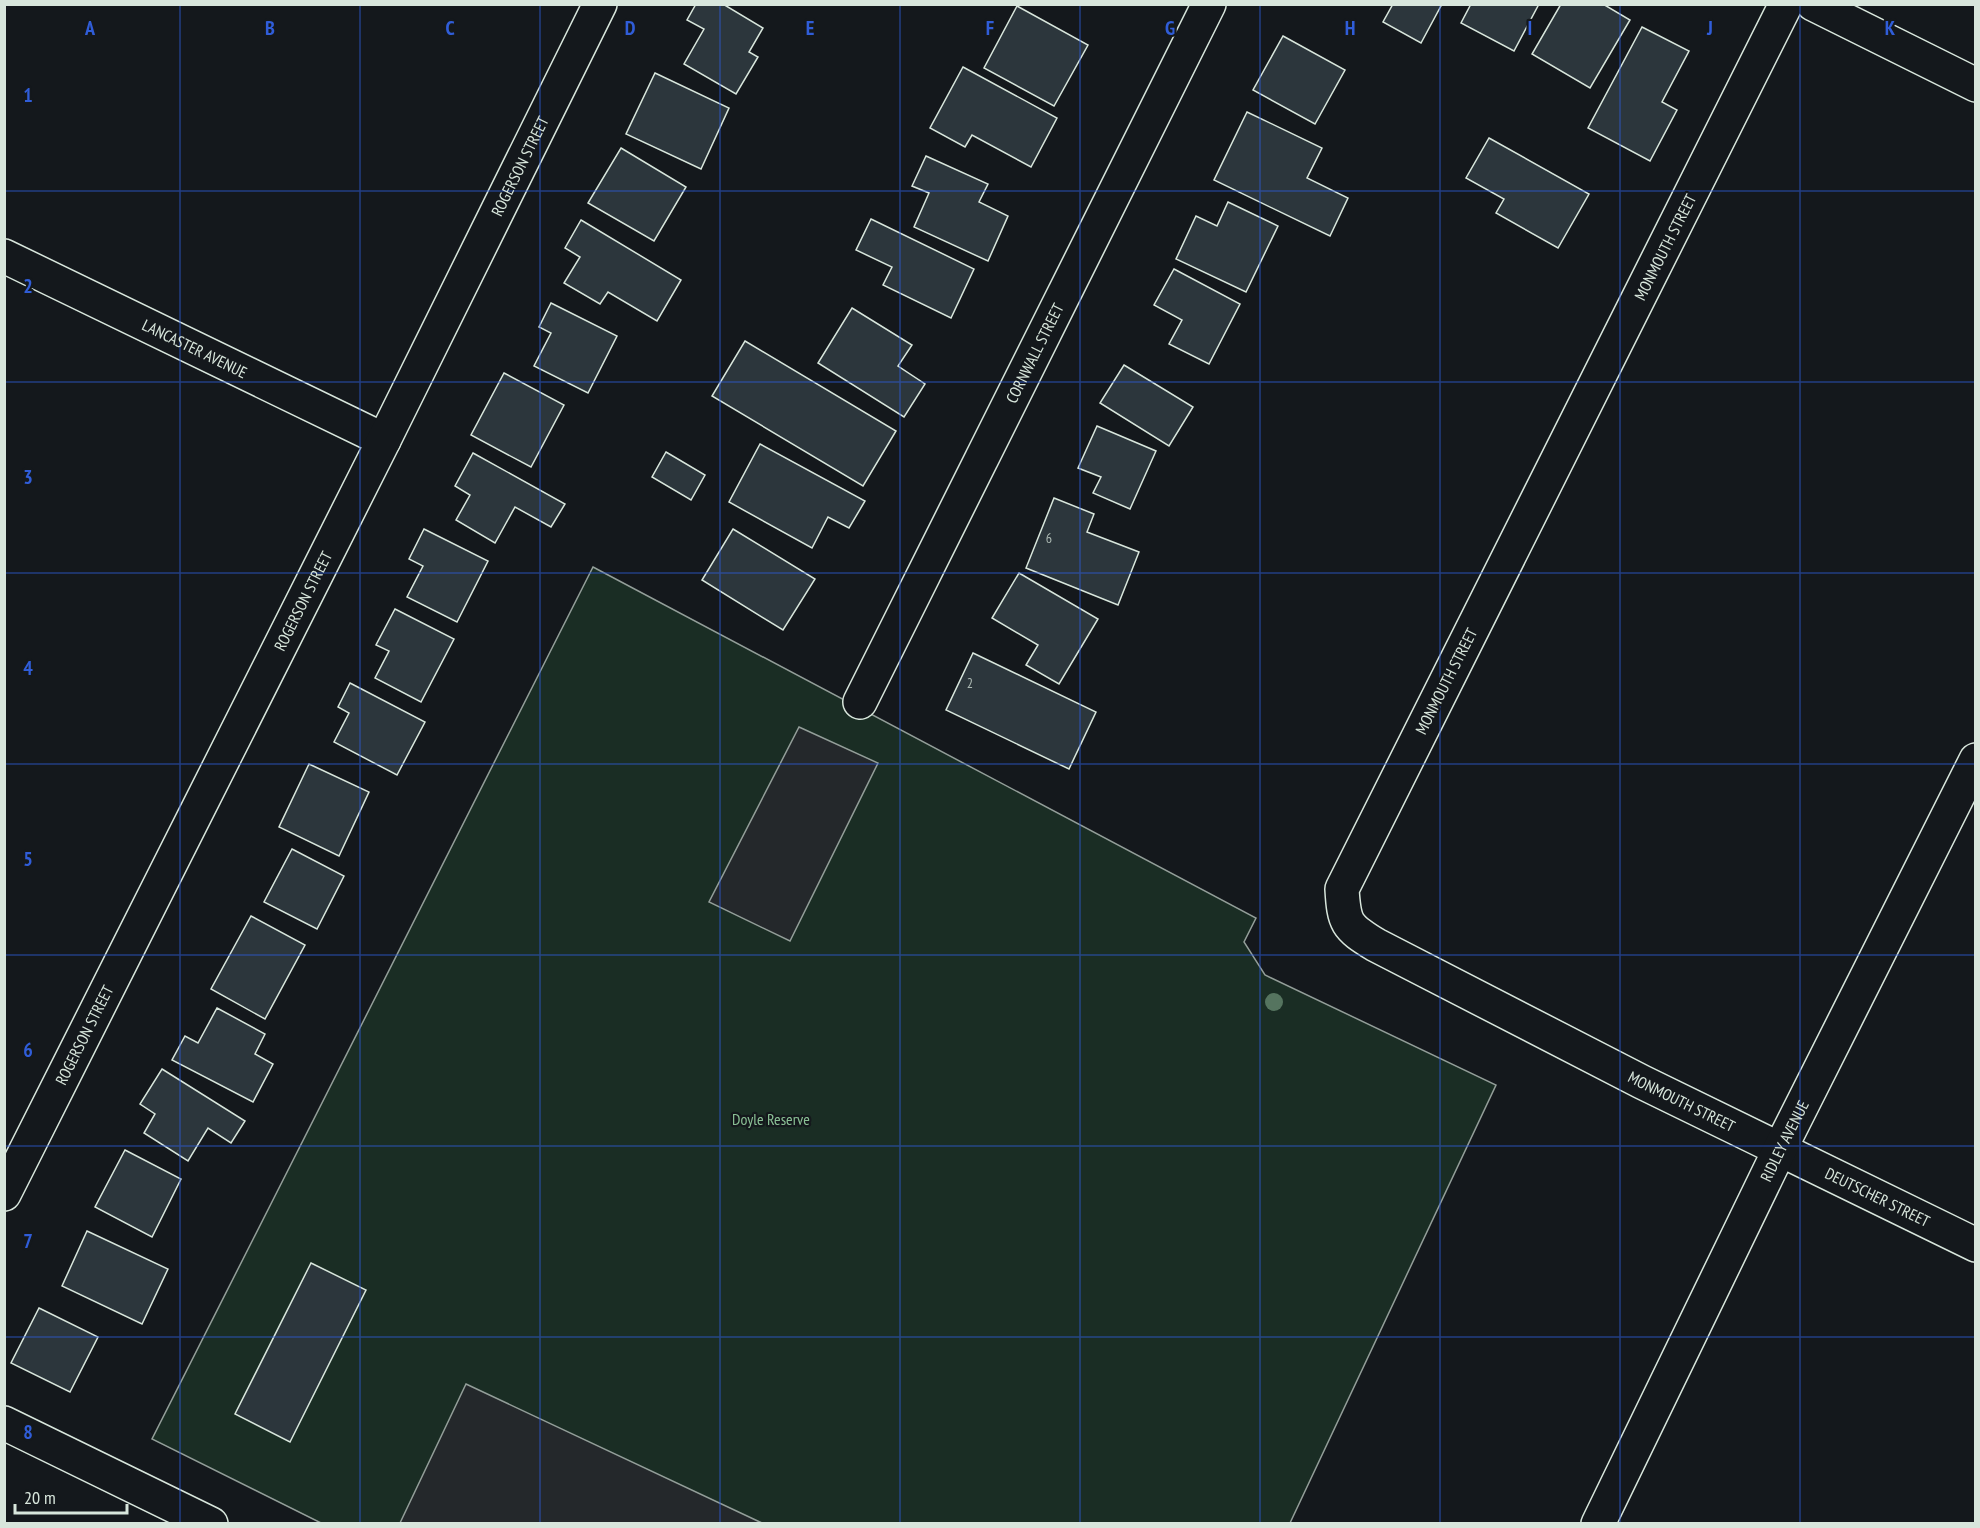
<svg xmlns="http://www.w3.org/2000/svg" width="1980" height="1528" viewBox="0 0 1980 1528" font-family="'PT Sans Narrow',sans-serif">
	<rect width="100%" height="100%" fill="#14181c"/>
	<polygon fill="#1a2d24" stroke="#939e99" stroke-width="1.5" points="593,567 1256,918 1244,942 1265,975 1496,1085 1290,1523 321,1523 152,1439"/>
	<g fill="#24282b" stroke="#939e99" stroke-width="1.5">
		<polygon points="799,727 878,763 790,941 709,902"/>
		<polygon points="466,1384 762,1523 400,1523"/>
	</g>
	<g fill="#2c363c" stroke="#d8e6dc" stroke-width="1.5">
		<polygon points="696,4 723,4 763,28 749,52 758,57 736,94 684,64 704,29 687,20"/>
		<polygon points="1393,4 1442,4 1421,43 1383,22"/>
		<polygon points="1471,4 1539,4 1514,51 1461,23"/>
		<polygon points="1561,4 1603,4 1630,20 1590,88 1532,54"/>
		<polygon points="1017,6 1088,45 1054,106 984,68"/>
		<polygon points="1642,27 1689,51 1662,102 1677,110 1650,161 1588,128"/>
		<polygon points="1283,36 1345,70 1315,124 1253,90"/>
		<polygon points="963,67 1057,118 1031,167 972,135 965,147 930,128"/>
		<polygon points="655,73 729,108 701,169 626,134"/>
		<polygon points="1247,112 1322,148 1307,178 1348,198 1330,236 1214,180"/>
		<polygon points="1489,138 1589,194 1558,248 1496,213 1504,199 1466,178"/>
		<polygon points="621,148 686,187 654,241 588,203"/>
		<polygon points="926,156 988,184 979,202 1008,216 988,261 914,227 929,193 912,186"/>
		<polygon points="1228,202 1278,226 1246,292 1176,259 1196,216 1217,226"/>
		<polygon points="871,219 974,269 951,318 883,285 892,267 856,250"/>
		<polygon points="581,220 681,280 657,321 608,292 600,304 564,283 580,257 565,248"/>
		<polygon points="1174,269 1240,304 1209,364 1169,344 1182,320 1154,305"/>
		<polygon points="551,303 617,336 588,393 534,366 551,333 539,327"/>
		<polygon points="852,308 912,345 898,366 925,384 904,417 818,363"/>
		<polygon points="745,341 896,431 863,486 712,396"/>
		<polygon points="1124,365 1193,407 1169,446 1100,403"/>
		<polygon points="504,373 564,405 531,467 471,435"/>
		<polygon points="1097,426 1156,451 1130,509 1093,493 1101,477 1078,468"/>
		<polygon points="760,444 865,501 849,528 828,517 812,548 729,502"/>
		<polygon points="666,452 705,475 691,500 652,477"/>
		<polygon points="473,453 565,504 551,527 515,507 495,543 456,520 470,495 455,486"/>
		<polygon points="1054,498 1094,514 1087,532 1139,552 1118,605 1026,568"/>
		<polygon points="424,529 488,561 457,622 407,597 423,566 409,559"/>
		<polygon points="733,529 815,579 783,630 702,580"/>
		<polygon points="1019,573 1098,619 1059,684 1026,665 1038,645 992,618"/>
		<polygon points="395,609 454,639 421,702 375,678 389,651 376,645"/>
		<polygon points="973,653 1096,712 1069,769 946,710"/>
		<polygon points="350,683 425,722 397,775 334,742 349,713 338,707"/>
		<polygon points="309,764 369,792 339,856 279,827"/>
		<polygon points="292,849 344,876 317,929 264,902"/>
		<polygon points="251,916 305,945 265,1019 211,989"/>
		<polygon points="217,1008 265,1034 255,1054 273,1064 253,1102 172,1060 185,1036 198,1043"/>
		<polygon points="162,1069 245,1121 231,1143 208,1128 188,1161 144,1133 155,1114 140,1104"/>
		<polygon points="125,1150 181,1179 152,1237 95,1207"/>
		<polygon points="87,1231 168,1269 142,1324 62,1286"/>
		<polygon points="311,1263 366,1290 290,1442 235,1414"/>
		<polygon points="39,1308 98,1337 70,1392 11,1363"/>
	</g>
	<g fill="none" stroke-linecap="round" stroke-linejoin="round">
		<defs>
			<g id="minor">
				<path id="s1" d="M1786,4L1342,889C1344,923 1346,927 1376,945L1642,1082L1976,1245"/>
				<polyline points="1813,4 1976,85"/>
				<path id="s2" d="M4,256L384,440"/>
				<path id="s3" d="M860,702L1209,4"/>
				<path id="s4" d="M4,1194L384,440L600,4"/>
				<polyline points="4,1423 211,1524"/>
				<path id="s5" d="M1598,1524L1780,1149L1976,760"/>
			</g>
		</defs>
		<use href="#minor" stroke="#d8e6dc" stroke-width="36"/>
		<use href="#minor" stroke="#14181c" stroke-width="33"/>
	</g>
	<circle fill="#55745f" cx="1274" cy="1002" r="9"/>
	<path fill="none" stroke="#305dd8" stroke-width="1.5" stroke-opacity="0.55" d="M180,4V1524M360,4V1524M540,4V1524M720,4V1524M900,4V1524M1080,4V1524M1260,4V1524M1440,4V1524M1620,4V1524M1800,4V1524M4,191H1976M4,382H1976M4,573H1976M4,764H1976M4,955H1976M4,1146H1976M4,1337H1976"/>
	<g text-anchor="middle" stroke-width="4.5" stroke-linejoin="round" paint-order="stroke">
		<g font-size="14" fill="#adbab4">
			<text x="1049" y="543">6</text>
			<text x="970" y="688">2</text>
		</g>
		<g font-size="16" fill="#d8e6dc" stroke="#14181c">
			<text dy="6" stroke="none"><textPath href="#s4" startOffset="1150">ROGERSON STREET</textPath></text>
			<text transform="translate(1665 247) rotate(-63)" y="6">MONMOUTH STREET</text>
			<text dy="6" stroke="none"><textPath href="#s2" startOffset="212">LANCASTER AVENUE</textPath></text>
			<text dy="6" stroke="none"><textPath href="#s3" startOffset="390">CORNWALL STREET</textPath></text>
			<text dy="6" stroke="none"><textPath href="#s4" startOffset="664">ROGERSON STREET</textPath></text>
			<text transform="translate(1446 681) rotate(-63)" y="6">MONMOUTH STREET</text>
			<text dy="6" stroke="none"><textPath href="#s4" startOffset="178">ROGERSON STREET</textPath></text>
			<text dy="6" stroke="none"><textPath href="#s1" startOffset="1404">MONMOUTH STREET</textPath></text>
			<text dy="6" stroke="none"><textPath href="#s5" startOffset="426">RIDLEY AVENUE</textPath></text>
			<text dy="6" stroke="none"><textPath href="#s1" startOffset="1622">DEUTSCHER STREET</textPath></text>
		</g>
		<g font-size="16" fill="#8ac095" stroke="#14181c">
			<text x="771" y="1125">Doyle Reserve</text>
		</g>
	</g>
	<g font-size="20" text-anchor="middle" font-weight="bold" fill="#305dd8" stroke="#14181c" stroke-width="4.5" stroke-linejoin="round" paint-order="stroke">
		<text x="90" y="35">A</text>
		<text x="270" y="35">B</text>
		<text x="450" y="35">C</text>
		<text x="630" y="35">D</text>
		<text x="810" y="35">E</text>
		<text x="990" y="35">F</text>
		<text x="1170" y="35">G</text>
		<text x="1350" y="35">H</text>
		<text x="1530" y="35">I</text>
		<text x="1710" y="35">J</text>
		<text x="1890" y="35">K</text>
		<text x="28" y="102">1</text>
		<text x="28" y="293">2</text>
		<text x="28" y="484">3</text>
		<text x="28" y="675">4</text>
		<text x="28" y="866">5</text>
		<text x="28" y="1057">6</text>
		<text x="28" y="1248">7</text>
		<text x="28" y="1439">8</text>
	</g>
	<rect width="1980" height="1528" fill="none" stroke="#d8e6dc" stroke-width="12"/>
	<path d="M15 1504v9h112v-9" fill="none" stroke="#d8e6dc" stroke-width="3"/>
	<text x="24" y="1504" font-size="18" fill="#d8e6dc" stroke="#14181c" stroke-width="4.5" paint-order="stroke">20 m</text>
</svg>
